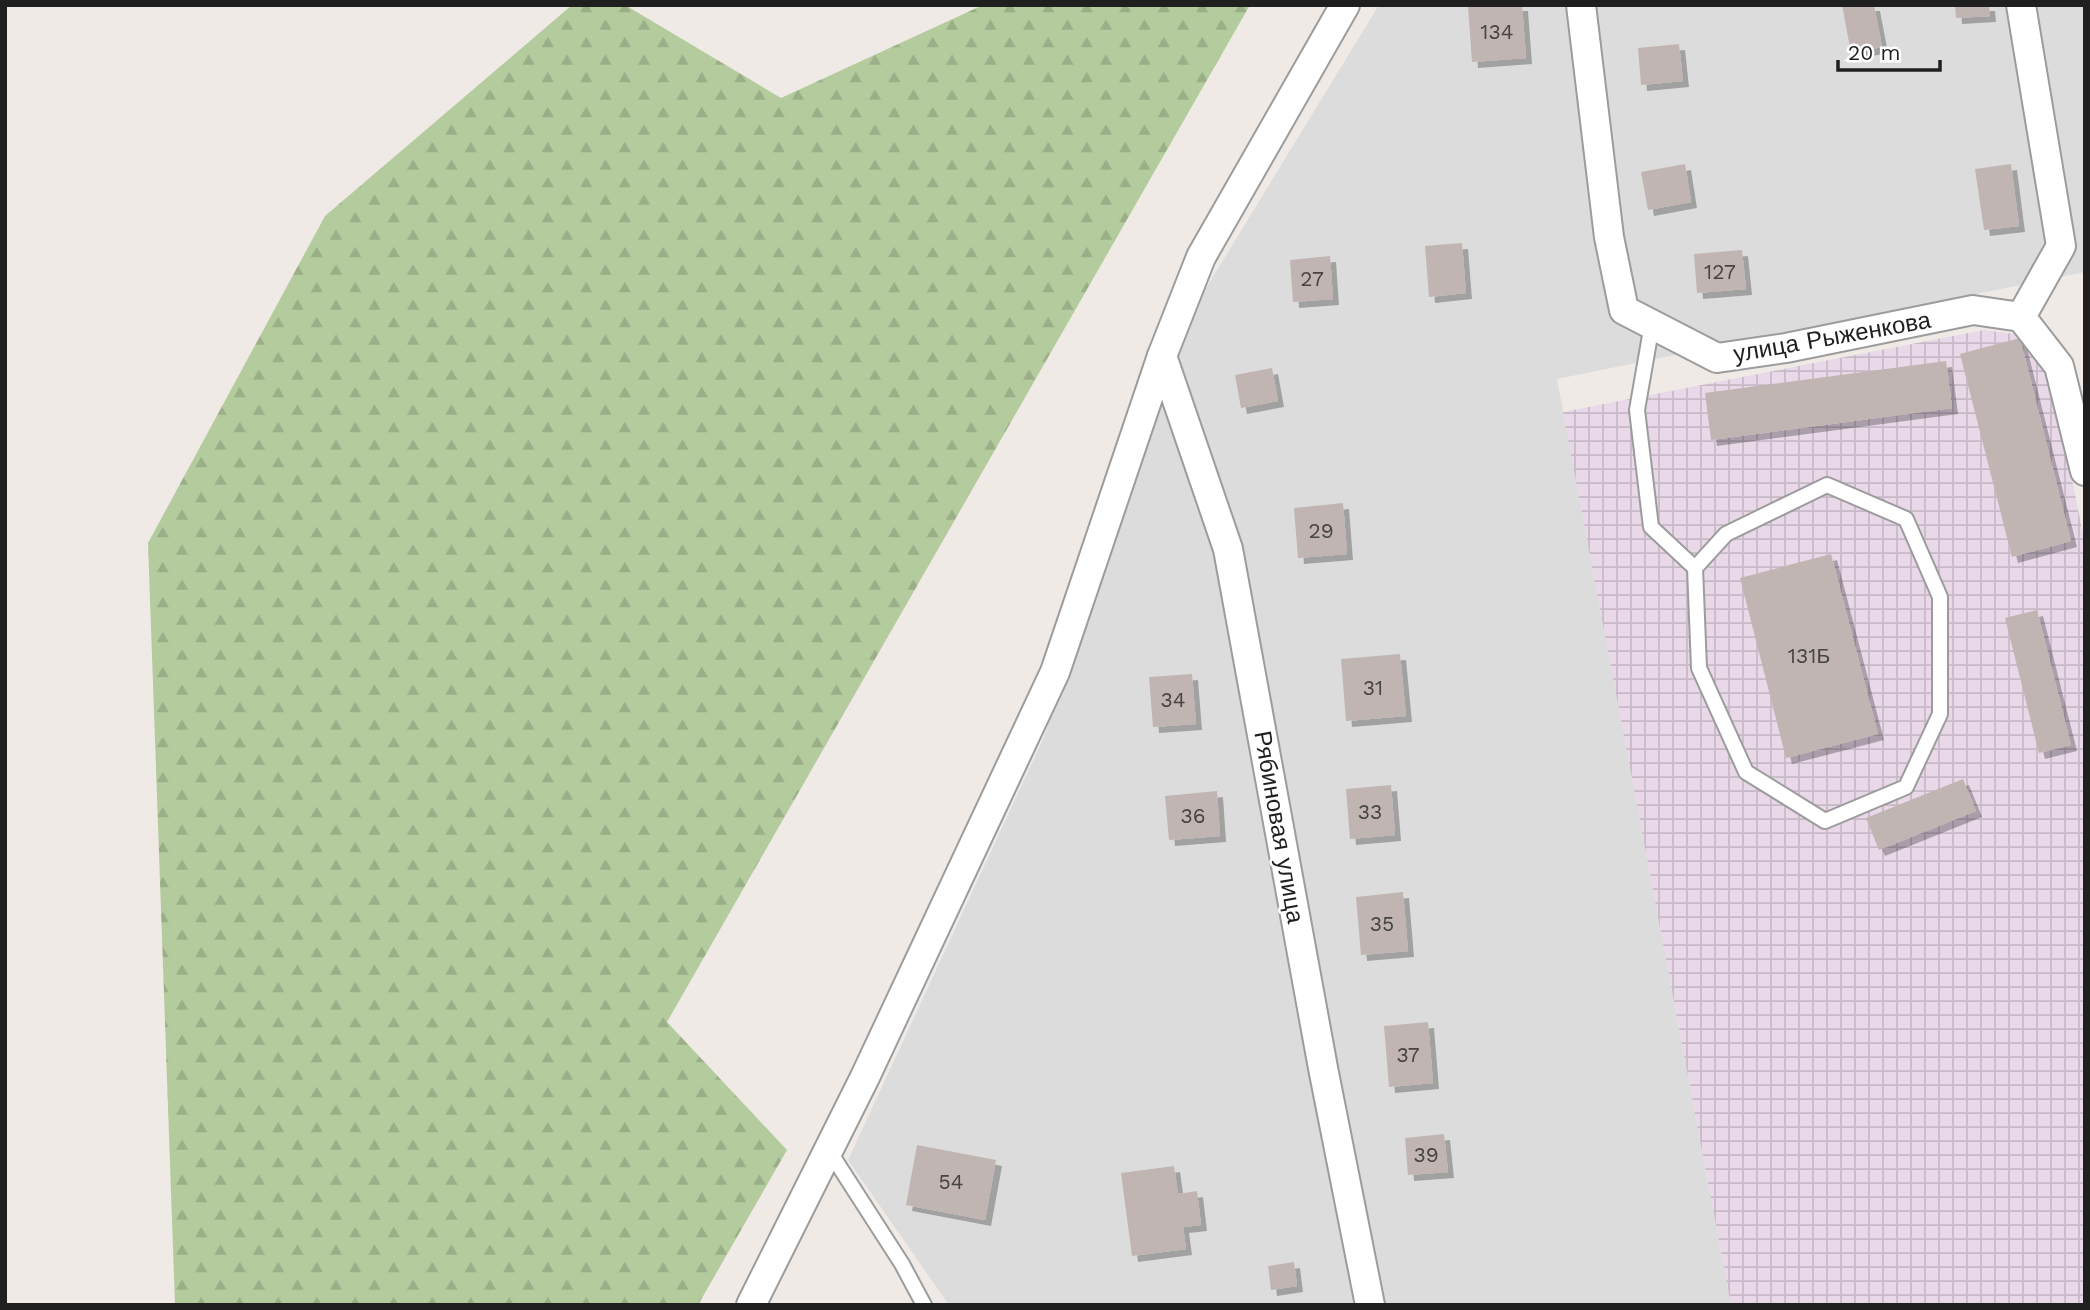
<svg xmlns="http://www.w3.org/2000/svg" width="2090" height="1310" viewBox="0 0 2090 1310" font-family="'Work Sans',sans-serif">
	<defs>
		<pattern id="industrial-grid" width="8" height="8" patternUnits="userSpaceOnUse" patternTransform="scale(1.75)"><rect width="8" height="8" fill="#e8d8e8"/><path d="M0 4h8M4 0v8" fill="none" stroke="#c7b9c7"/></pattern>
		<pattern id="forest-firs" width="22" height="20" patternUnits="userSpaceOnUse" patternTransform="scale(1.75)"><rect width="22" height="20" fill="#b4cc9d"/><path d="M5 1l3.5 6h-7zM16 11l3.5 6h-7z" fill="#9aaf87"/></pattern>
		<filter id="shadow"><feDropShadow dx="6" dy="6" stdDeviation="0" flood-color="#0004"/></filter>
	</defs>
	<rect width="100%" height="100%" fill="#efeae6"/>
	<polygon fill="#dddcdc" points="1379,5 2085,5 2085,272 1557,379 1731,1305 949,1305 848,1160 1044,737 1192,311"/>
	<polygon fill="url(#industrial-grid)" points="1984,330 2030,336 2055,392 2085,545 2085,1305 1731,1305 1563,412"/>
	<polygon fill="url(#forest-firs)" points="572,5 625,5 781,98 983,5 1250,5 667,1022 787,1150 698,1305 175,1305 148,543 325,216"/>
	<g fill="#c0b5b2" filter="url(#shadow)">
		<polygon points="1522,5 1526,58 1472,62 1468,6"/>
		<polygon points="1842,5 1874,5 1882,47 1851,53"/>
		<polygon points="1955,5 1989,5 1990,16 1956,18"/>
		<polygon points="1679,44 1683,81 1641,85 1638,48"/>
		<polygon points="1685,164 1691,202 1648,210 1641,172"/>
		<polygon points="2011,164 2019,226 1984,230 1975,169"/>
		<polygon points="1462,243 1466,293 1429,297 1425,246"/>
		<polygon points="1742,250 1746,289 1697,293 1694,254"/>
		<polygon points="1330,256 1333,299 1293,302 1290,260"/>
		<polygon points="2020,338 2071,541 2012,557 1960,354"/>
		<polygon points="1946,361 1952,408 1711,440 1705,393"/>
		<polygon points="1272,368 1278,401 1241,408 1235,375"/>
		<polygon points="1343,503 1347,554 1298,558 1294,508"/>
		<polygon points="1831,554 1878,734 1786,758 1740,578"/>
		<polygon points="2037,610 2071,745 2039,753 2005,618"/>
		<polygon points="1400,654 1406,716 1346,721 1341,659"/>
		<polygon points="1192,674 1196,724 1153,727 1149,677"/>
		<polygon points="1963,779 1976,811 1879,850 1866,818"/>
		<polygon points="1391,785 1395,835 1350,839 1346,789"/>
		<polygon points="1217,791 1220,836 1169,840 1165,796"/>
		<polygon points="1403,892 1408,951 1361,955 1356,897"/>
		<polygon points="1428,1022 1433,1083 1389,1087 1384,1026"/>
		<polygon points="1444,1134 1448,1172 1408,1175 1405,1138"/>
		<polygon points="917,1145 996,1160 985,1220 906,1205"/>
		<polygon points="1174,1166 1178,1194 1197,1191 1201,1225 1183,1227 1186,1249 1132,1256 1121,1173"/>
		<polygon points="1294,1262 1297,1286 1271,1290 1268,1266"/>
	</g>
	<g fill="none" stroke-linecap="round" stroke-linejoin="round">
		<defs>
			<g id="service">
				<polyline points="1652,324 1637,410 1651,527 1695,568 1699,668 1746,772 1825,821 1906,787 1940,714 1940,597 1906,519 1827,485 1726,534 1695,568"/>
				<polyline points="828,1149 902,1264 924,1305"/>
			</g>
			<g id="minor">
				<polyline points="1581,5 1609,237 1624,310 1717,358 1786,348 1973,310 2021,317"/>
				<polyline points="2021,5 2061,246 2021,317 2059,366 2085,471"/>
				<polyline points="1162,356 1228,549 1323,1068 1370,1305"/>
				<polyline points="751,1305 865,1077 1055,672 1162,356 1201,257 1345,5"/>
			</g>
		</defs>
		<use href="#service" stroke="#9c9c9c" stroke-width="18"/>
		<use href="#minor" stroke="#9c9c9c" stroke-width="32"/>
		<use href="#service" stroke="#fff" stroke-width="14"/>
		<use href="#minor" stroke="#fff" stroke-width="28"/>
	</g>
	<g text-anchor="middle" stroke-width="5" stroke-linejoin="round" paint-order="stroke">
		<g font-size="21" fill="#474444">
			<text x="1497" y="39">134</text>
			<text x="1720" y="279">127</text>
			<text x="1312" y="286">27</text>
			<text x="1321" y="538">29</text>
			<text x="1809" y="663">131Б</text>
			<text x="1373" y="695">31</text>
			<text x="1173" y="707">34</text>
			<text x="1370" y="819">33</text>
			<text x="1193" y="823">36</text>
			<text x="1382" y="931">35</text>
			<text x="1408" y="1062">37</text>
			<text x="1426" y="1162">39</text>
			<text x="951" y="1189">54</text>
		</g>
		<g font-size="24" fill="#1f1f1f" stroke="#fff">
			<text transform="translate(1832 337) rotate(-10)" y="8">улица Рыженкова</text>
			<text transform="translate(1279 827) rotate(80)" y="8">Рябиновая улица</text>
		</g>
	</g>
	<rect width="2090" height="1310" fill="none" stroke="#1f1f1f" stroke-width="14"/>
	<path d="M1838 60v10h102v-10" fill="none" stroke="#1f1f1f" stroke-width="3.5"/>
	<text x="1848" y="60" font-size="21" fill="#1f1f1f" stroke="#ffffff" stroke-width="5" paint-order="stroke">20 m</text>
</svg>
